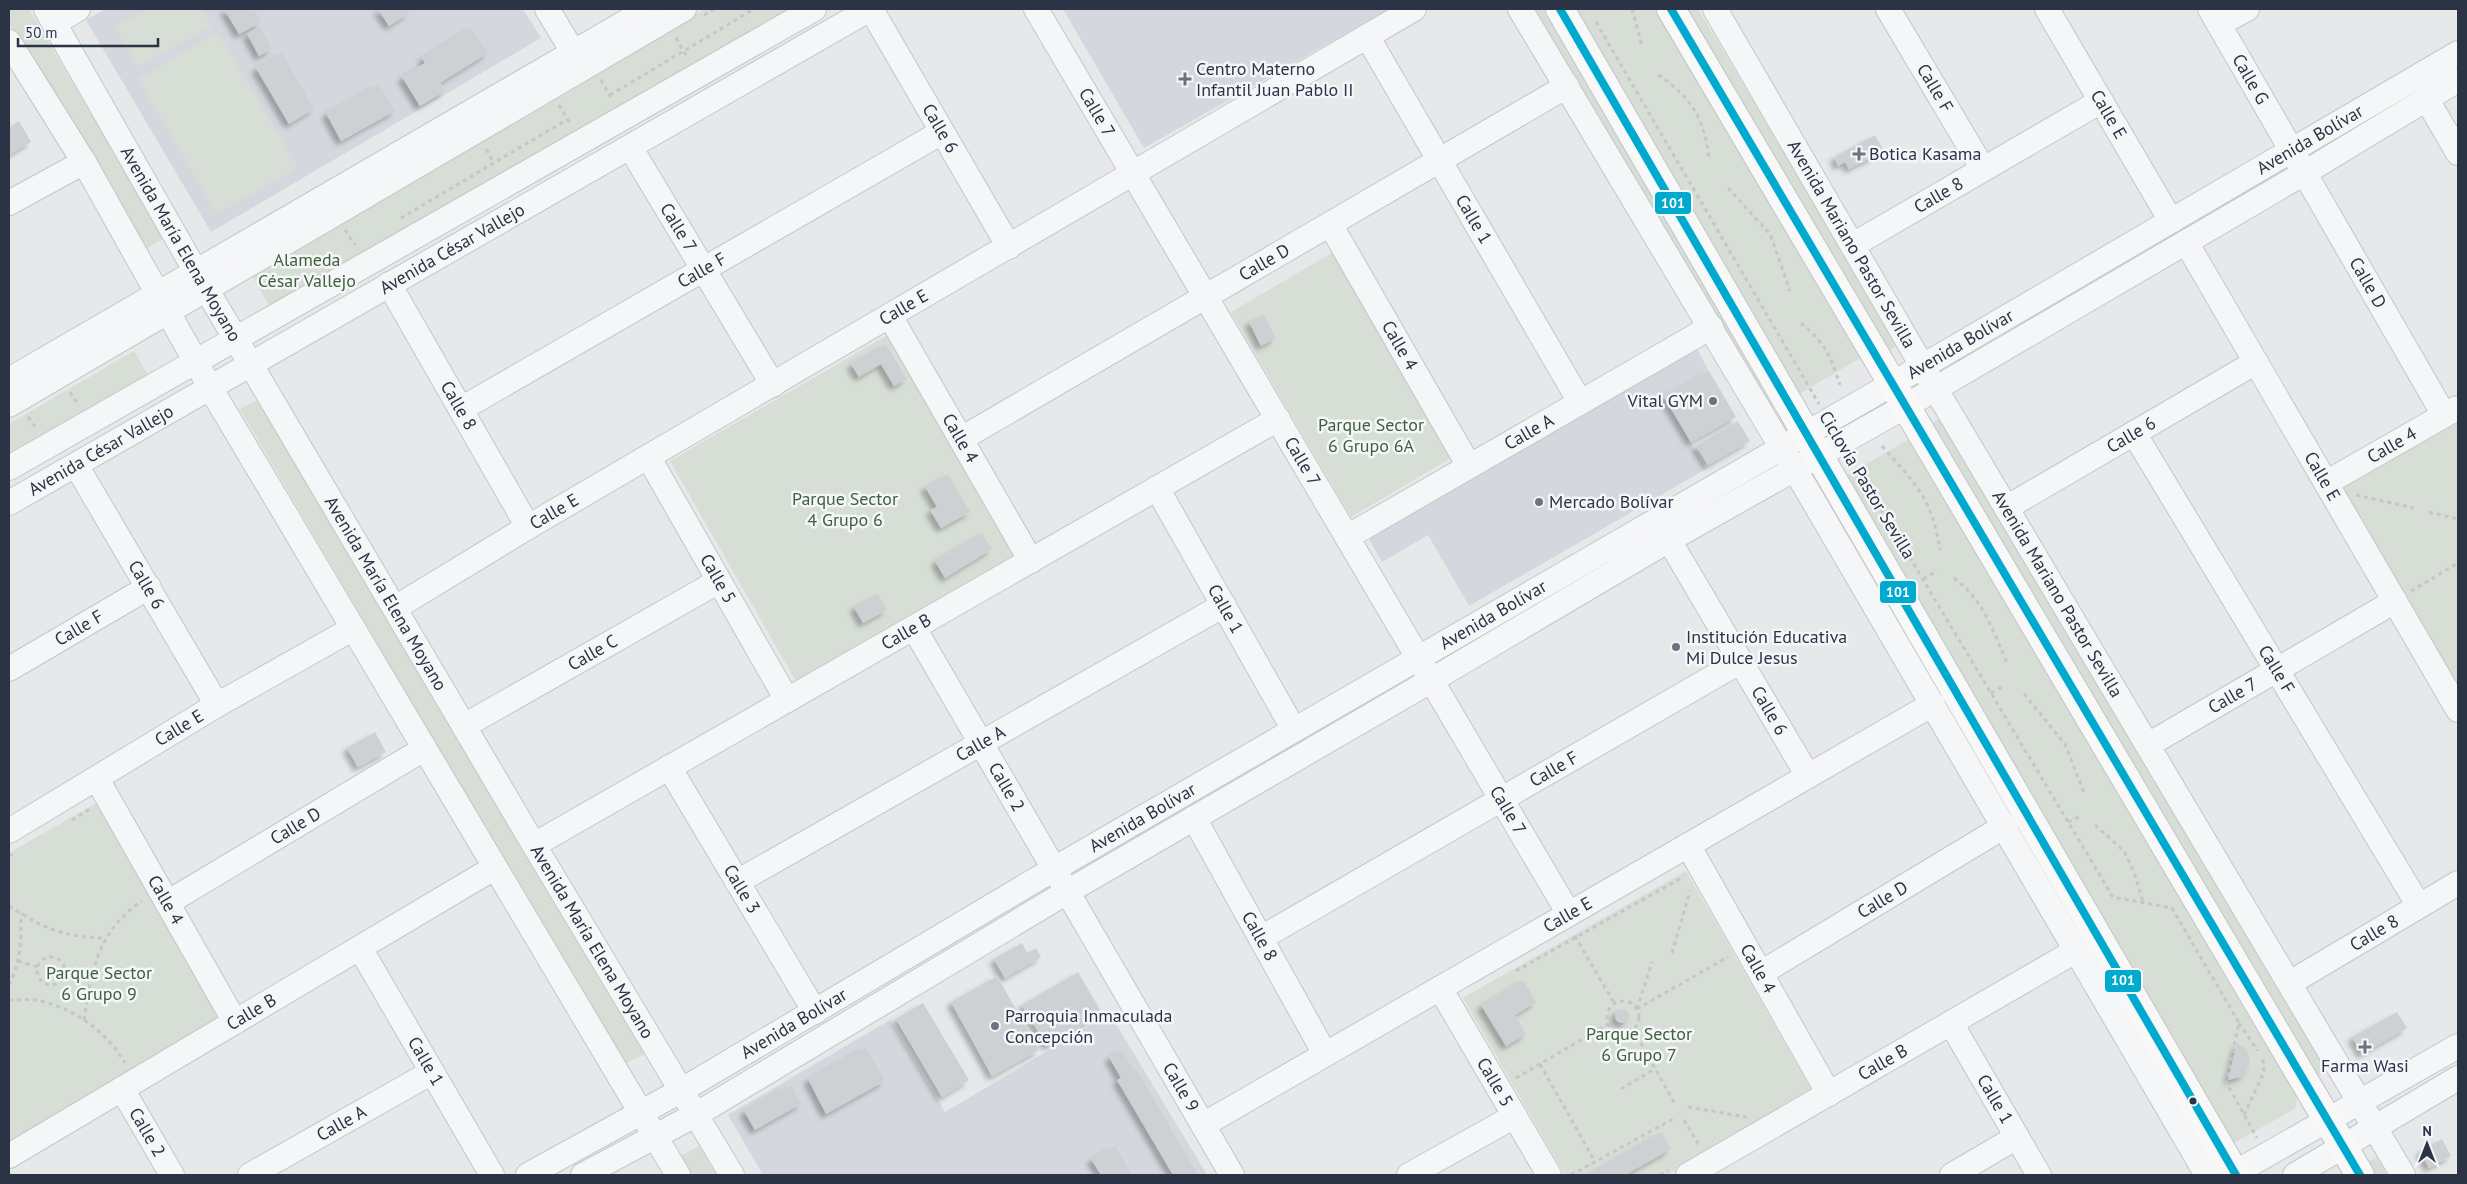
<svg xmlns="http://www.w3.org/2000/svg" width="2467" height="1184" viewBox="0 0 2467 1184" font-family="'PT Sans',sans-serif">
	<defs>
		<filter id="shadow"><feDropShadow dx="-4.5" dy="4.5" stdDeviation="2.5" flood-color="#0004"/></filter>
	</defs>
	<rect width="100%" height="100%" fill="#e6e8ea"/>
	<g fill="#d4d7dd">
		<polygon points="105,9 523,9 541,38 211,232 86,20"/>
		<polygon points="1063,9 1389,9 1144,148"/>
		<polygon points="1697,349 1709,371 1664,397 1706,469 1469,606 1428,535 1382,562 1368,537"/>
		<polygon points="1110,1014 1207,1175 763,1175 728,1115 890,1020 945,1112"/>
	</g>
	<g fill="#d6ded6">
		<polygon points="9,9 29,9 164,238 144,250 9,23"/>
		<polygon points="147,9 202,9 212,26 138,67 115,26"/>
		<polygon points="704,9 802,9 276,317 251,274"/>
		<polygon points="1533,9 1545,9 1777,405 1766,411"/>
		<polygon points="1572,9 1657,9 1862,357 1799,394"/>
		<polygon points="1680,9 1698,9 1899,344 1884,354"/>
		<polygon points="218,32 298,168 217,214 138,79"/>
		<polygon points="1332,253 1453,457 1351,517 1231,312"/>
		<polygon points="891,333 1021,557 797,683 670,461"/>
		<polygon points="134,351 151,380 9,463 9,424"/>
		<polygon points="263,397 646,1053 623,1065 240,409"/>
		<polygon points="1943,417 2004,528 2329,1070 2311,1080 1927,425"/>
		<polygon points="2458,422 2458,694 2339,489"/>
		<polygon points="1911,438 2297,1097 2296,1107 2291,1111 2232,1144 1842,478"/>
		<polygon points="100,801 224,1017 9,1143 9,853"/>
		<polygon points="1686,871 1811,1089 1667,1175 1565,1175 1463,998"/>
		<polygon points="699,1146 716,1175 687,1175 677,1158"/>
		<polygon points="2377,1157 2387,1175 2368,1175 2362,1165"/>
	</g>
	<g fill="#ced0d3" filter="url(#shadow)">
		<polygon points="224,9 253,9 261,22 239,34"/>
		<polygon points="378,9 407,9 409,13 389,26"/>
		<polygon points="260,27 272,49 259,56 247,34"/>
		<polygon points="471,27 488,53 440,83 445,91 420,106 402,77 425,63 422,58"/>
		<polygon points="282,53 314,109 289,124 256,68"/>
		<polygon points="379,84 395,111 341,141 326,113"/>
		<polygon points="19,121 31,142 9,155 9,128"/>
		<polygon points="1875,135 1884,151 1849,169 1845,162 1838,166 1834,157"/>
		<polygon points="1264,315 1276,338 1261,346 1249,322"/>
		<polygon points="886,344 907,379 894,386 881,364 859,377 851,364"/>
		<polygon points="1709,371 1736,417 1691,442 1664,397"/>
		<polygon points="1738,421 1750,441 1708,465 1696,446"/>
		<polygon points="948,474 970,512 941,528 930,510 937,507 925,487"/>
		<polygon points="982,533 992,549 945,578 935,561"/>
		<polygon points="878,594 887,610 863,623 854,607"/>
		<polygon points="375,732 386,752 358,767 347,748"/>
		<polygon points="1022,943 1027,953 1036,948 1041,957 1005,978 994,959"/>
		<polygon points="1078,972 1102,1013 1047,1046 1022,1005"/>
		<polygon points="997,976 1039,1050 992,1076 951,1002"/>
		<polygon points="1523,980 1536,1002 1515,1015 1526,1034 1506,1046 1481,1005"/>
		<polygon points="923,1003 969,1080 942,1097 896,1019"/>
		<circle cx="1622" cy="1016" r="7"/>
		<polygon points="2397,1012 2407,1028 2362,1054 2352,1037"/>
		<polygon points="2237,1043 2247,1050 2250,1062 2245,1073 2240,1077 2228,1080"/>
		<polygon points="866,1047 885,1081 826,1114 808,1079"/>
		<polygon points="1122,1050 1134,1071 1136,1069 1198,1175 1173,1175 1117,1080 1121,1078 1109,1057"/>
		<polygon points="791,1085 801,1104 755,1130 744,1111"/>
		<polygon points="1661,1132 1671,1149 1625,1175 1587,1175"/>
		<polygon points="2442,1139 2451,1156 2429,1168 2420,1151"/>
		<polygon points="1115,1146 1132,1175 1101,1175 1091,1159"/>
	</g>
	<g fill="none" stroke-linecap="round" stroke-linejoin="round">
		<defs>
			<g id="minor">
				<path id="s1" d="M46,9L195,270L534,845L732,1175"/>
				<polyline points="547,9 573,52"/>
				<path id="s2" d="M871,9L1009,247"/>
				<path id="s3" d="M1036,9L1569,914"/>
				<polyline points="1520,9 1807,490 2207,1175"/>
				<path id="s4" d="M1715,9L1935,388L2403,1175"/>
				<path id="s5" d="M1888,9L1983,169"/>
				<path id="s6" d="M2047,9L2171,221"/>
				<path id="s7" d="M2210,9L2444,415"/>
				<polyline points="55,23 78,9"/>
				<polyline points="2219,24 2247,9"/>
				<path id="s8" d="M1367,36L1580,402"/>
				<polyline points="9,42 84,162 211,389 678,1175"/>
				<polyline points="2426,98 2458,153"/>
				<path id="s9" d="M630,147L773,385"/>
				<polyline points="9,203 84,162"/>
				<path id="s10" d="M1330,224L1469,466"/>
				<path id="s11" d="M2186,242L2458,710"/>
				<path id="s12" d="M1853,245L2101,101"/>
				<path id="s13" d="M389,284L528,527"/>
				<path id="s14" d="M890,316L1031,561"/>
				<polyline points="9,380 648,9"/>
				<polyline points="9,405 684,9"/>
				<path id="s15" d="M461,409L942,132"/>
				<path id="s16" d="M2134,433L2419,906"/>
				<path id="s17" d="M961,439L1567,86"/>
				<path id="s18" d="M649,458L787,700"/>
				<path id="s19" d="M76,465L217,705"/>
				<polyline points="9,468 814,9"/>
				<path id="s20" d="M2326,483L2457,408"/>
				<path id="s21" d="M1157,488L1294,730"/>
				<path id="s22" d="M9,503L870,9"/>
				<path id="s23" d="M2006,508L2256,362"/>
				<path id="s24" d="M1347,537L1711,327"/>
				<path id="s25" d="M1669,540L1808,776"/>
				<path id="s26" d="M395,608L528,527L1414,9"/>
				<path id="s27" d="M914,628L1232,1175"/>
				<path id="s28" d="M9,669L149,587"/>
				<path id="s29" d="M464,726L719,581"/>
				<path id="s30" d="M2148,745L2395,601"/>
				<path id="s31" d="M669,767L815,1012"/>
				<path id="s32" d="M97,779L235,1022"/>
				<path id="s33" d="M1194,818L1325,1054"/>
				<path id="s34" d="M9,831L217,705L352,629"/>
				<path id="s35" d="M534,845L1278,419"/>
				<path id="s36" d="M1688,845L1829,1094"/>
				<path id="s37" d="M737,882L1224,605"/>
				<path id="s38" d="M167,903L424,749"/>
				<path id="s39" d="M1261,938L1741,661"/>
				<path id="s40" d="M360,948L492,1175"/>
				<path id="s41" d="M1761,973L2005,826"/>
				<path id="s42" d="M2290,983L2458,883"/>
				<path id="s43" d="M1440,988L1549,1175"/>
				<path id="s44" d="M1951,1023L2039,1175"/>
				<path id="s45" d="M122,1089L172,1175"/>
				<path id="s46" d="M1203,1125L1933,704"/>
				<path id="s47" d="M9,1156L494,868"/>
				<path id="s48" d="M250,1175L432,1072"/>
				<path id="s49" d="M528,1175L682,1090L1054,869L1923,366L2458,53"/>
				<polyline points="583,1175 697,1114 1067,892 1432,680 1669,540 1906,406 2306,172 2458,80"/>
				<polyline points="1409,1175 1515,1116"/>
				<path id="s50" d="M1688,1175L2077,950"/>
				<polyline points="1952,1175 2017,1137"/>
				<polyline points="2231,1175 2458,1046"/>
				<polyline points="2295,1175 2458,1078"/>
			</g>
			<g id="major">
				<polyline points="1560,9 2236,1175"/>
				<polyline points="1671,9 2360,1175"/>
			</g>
		</defs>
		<use href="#minor" stroke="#c4c6c8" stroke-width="26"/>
		<use href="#major" stroke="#c2c5c8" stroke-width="30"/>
		<g stroke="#c5c6ca" stroke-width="3" stroke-dasharray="4 4" stroke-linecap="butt">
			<polyline points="1632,9 1642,46"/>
			<polyline points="704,15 714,9"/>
			<polyline points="1596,22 1819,404"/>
			<polyline points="676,38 688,59"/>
			<path d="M1658,75C1692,97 1705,120 1709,160"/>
			<polyline points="601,80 613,101"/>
			<polyline points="610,95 754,9"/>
			<polyline points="559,105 571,125"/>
			<polyline points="486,149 494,163"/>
			<polyline points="1728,188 1770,234 1790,291"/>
			<polyline points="401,218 568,119"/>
			<polyline points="345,230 355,245"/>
			<path d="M1801,323C1826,344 1830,355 1840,385"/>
			<polyline points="70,392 79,406"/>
			<polyline points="28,417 37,430"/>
			<path d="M1882,446C1917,486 1931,496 1940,550"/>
			<polyline points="1852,461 2113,897 2172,908 2239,1023 2226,1082 2257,1138"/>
			<polyline points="2356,495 2414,508"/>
			<polyline points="2429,512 2458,519"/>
			<path d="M1954,578C1983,599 1994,633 2008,665"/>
			<polyline points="1923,579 1937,571"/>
			<polyline points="2411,591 2458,563"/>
			<polyline points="1991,693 2004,686"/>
			<polyline points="2024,694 2065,744 2085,795"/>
			<polyline points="72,820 90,809"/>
			<polyline points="2068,822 2081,816"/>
			<polyline points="2095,825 2124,851 2134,872 2143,902"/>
			<polyline points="9,856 16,852"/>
			<path d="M9,906C44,928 62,937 104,938"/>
			<polyline points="1575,936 1614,1003"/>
			<polyline points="1672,953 1690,891"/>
			<circle cx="51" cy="971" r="14"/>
			<polyline points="18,961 38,967"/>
			<polyline points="1516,971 1683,877"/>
			<polyline points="65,974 89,981"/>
			<path d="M9,985C21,962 21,939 21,913"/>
			<path d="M9,1000C17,1000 27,999 36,1000C73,1007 106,1031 125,1063"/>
			<circle cx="1623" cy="1017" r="16"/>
			<polyline points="1637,1009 1728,957"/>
			<polyline points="1637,1009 1652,962"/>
			<path d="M84,1020C91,970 98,931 142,901"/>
			<polyline points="2239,1023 2258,1051"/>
			<polyline points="1633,1029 1675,1104"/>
			<polyline points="1540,1064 1595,1162"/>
			<polyline points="1516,1078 1608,1024"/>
			<polyline points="1621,1089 1655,1069"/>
			<polyline points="1688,1107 1746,1117"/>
			<polyline points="2244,1115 2264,1072 2263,1059"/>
			<polyline points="1684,1120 1699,1145"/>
			<polyline points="1571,1175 1673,1119"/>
			<polyline points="1660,1175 1668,1170"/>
		</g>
		<use href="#minor" stroke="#f5f6f7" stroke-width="24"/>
		<use href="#major" stroke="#f8f8f8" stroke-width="28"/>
		<defs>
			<g id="bus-1">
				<polyline points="1560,9 2236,1175"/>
				<polyline points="1671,9 2360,1175"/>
			</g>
		</defs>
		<use href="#bus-1" stroke="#f4f6f9" stroke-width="11"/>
		<use href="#bus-1" stroke="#00a9ce" stroke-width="8"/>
	</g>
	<g fill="#6c737f" stroke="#f4f6f9" stroke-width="2">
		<path d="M1182.5 71.5h5v5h5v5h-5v5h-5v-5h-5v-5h5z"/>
		<path d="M1856.5 146.5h5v5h5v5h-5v5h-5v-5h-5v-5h5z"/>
		<circle cx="1713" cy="401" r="5"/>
		<circle cx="1539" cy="502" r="5"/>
		<circle cx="1676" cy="647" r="5"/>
		<circle cx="995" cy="1026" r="5"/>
		<path d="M2362.5 1039.5h5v5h5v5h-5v5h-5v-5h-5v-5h5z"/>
	</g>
	<circle fill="#2b3445" stroke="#f4f6f9" stroke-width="2" cx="2193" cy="1101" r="4.5"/>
	<g text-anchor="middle" stroke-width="5" stroke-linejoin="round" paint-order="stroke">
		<g font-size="18" fill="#2b3445" stroke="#f4f6f9" text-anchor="start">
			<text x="1196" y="75">Centro Materno<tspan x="1196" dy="21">Infantil Juan Pablo II</tspan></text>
			<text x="1869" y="160">Botica Kasama</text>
			<text x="1703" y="407" text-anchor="end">Vital GYM</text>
			<text x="1549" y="508">Mercado Bolívar</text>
			<text x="1686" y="643">Institución Educativa<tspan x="1686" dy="21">Mi Dulce Jesus</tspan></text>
			<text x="1005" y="1022">Parroquia Inmaculada<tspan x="1005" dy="21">Concepción</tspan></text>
			<text x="2365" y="1072" text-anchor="middle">Farma Wasi</text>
		</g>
		<g font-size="18" fill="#2b3445" stroke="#f4f6f9">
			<text dy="6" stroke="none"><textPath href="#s7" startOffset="81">Calle G</textPath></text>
			<text dy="6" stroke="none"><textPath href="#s5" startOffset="92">Calle F</textPath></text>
			<text dy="6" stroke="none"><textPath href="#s3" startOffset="120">Calle 7</textPath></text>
			<text dy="6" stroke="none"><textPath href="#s6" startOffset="122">Calle E</textPath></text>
			<text dy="6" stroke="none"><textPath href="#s2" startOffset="138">Calle 6</textPath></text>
			<text dy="6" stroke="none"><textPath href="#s49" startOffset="2061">Avenida Bolívar</textPath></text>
			<text dy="6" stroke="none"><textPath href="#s12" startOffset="99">Calle 8</textPath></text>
			<text dy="6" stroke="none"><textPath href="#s8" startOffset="212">Calle 1</textPath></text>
			<text dy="6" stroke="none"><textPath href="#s9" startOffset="94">Calle 7</textPath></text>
			<text dy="6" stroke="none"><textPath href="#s1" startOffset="271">Avenida María Elena Moyano</textPath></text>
			<text dy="6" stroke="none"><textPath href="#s4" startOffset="272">Avenida Mariano Pastor Sevilla</textPath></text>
			<text dy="6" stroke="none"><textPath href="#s22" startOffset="511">Avenida César Vallejo</textPath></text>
			<text dy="6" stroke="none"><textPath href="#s17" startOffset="351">Calle D</textPath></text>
			<text dy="6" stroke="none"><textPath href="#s15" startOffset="278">Calle F</textPath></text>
			<text dy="6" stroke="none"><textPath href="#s7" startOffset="316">Calle D</textPath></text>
			<text dy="6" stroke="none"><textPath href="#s26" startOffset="591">Calle E</textPath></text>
			<text dy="6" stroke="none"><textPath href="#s49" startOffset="1656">Avenida Bolívar</textPath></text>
			<text dy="6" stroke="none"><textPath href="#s10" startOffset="140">Calle 4</textPath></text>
			<text dy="6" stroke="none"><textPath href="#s13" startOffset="140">Calle 8</textPath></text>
			<text dy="6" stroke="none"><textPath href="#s24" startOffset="210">Calle A</textPath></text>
			<text dy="6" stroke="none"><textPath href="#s23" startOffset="145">Calle 6</textPath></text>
			<text dy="6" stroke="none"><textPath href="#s14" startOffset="141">Calle 4</textPath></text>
			<text dy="6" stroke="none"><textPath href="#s20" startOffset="76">Calle 4</textPath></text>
			<text dy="6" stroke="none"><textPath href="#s22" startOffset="106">Avenida César Vallejo</textPath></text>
			<text dy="6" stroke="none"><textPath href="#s3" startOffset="525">Calle 7</textPath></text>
			<text dy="6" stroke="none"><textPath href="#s11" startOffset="271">Calle E</textPath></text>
			<text transform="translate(1867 485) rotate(59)" y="6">Ciclovía Pastor Sevilla</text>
			<text dy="6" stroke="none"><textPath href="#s26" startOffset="186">Calle E</textPath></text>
			<text dy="6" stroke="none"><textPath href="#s18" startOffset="139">Calle 5</textPath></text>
			<text dy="6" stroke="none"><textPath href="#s19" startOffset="139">Calle 6</textPath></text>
			<text dy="6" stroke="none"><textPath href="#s4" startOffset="678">Avenida Mariano Pastor Sevilla</textPath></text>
			<text dy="6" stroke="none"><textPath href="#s1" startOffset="676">Avenida María Elena Moyano</textPath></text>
			<text dy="6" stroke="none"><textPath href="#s21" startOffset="139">Calle 1</textPath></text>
			<text dy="6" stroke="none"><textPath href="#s49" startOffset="1116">Avenida Bolívar</textPath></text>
			<text dy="6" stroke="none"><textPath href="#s28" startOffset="81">Calle F</textPath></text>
			<text dy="6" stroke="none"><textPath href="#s35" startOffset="429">Calle B</textPath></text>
			<text dy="6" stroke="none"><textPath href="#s29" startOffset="148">Calle C</textPath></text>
			<text dy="6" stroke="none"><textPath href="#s16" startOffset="276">Calle F</textPath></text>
			<text dy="6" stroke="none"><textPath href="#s30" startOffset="98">Calle 7</textPath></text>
			<text dy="6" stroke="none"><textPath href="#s25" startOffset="198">Calle 6</textPath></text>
			<text dy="6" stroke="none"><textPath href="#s34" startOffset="199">Calle E</textPath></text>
			<text dy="6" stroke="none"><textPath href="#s37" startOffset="280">Calle A</textPath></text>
			<text dy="6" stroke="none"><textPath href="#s39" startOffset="338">Calle F</textPath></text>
			<text dy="6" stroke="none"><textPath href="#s27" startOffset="184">Calle 2</textPath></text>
			<text dy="6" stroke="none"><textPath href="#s3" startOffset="930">Calle 7</textPath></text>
			<text dy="6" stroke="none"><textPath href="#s49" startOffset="711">Avenida Bolívar</textPath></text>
			<text dy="6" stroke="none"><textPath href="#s38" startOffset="150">Calle D</textPath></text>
			<text dy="6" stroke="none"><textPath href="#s31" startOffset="142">Calle 3</textPath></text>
			<text dy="6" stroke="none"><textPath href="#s41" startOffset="142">Calle D</textPath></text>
			<text dy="6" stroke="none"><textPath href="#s32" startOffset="139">Calle 4</textPath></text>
			<text dy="6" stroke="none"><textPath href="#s46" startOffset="421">Calle E</textPath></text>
			<text dy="6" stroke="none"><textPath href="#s42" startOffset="98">Calle 8</textPath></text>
			<text dy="6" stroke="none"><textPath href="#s33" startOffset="135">Calle 8</textPath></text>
			<text dy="6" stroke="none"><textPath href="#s1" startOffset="1081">Avenida María Elena Moyano</textPath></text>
			<text dy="6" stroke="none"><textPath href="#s36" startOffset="142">Calle 4</textPath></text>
			<text dy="6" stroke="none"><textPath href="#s47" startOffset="282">Calle B</textPath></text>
			<text dy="6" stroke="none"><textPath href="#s49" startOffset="306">Avenida Bolívar</textPath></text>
			<text dy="6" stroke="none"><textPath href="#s40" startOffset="131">Calle 1</textPath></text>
			<text dy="6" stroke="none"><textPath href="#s50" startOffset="225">Calle B</textPath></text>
			<text dy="6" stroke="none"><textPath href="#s43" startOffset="109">Calle 5</textPath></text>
			<text dy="6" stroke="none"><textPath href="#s27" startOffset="531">Calle 9</textPath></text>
			<text dy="6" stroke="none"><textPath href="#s44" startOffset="88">Calle 1</textPath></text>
			<text dy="6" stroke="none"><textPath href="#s48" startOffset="105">Calle A</textPath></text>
			<text dy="6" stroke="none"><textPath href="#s45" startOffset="50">Calle 2</textPath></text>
		</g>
		<g font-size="18" fill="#3f6138" stroke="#f4f6f9">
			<text x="307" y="266">Alameda<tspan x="307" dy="21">César Vallejo</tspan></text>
			<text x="1371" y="431">Parque Sector<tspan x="1371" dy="21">6 Grupo 6A</tspan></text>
			<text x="845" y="505">Parque Sector<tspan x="845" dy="21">4 Grupo 6</tspan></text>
			<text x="99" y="979">Parque Sector<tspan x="99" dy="21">6 Grupo 9</tspan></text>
			<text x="1639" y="1040">Parque Sector<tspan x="1639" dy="21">6 Grupo 7</tspan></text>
		</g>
	</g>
	<g stroke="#f4f6f9" stroke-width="2">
		<rect x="1654" y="191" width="38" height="24" rx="5" fill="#00a9ce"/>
		<rect x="1879" y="580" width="38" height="24" rx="5" fill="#00a9ce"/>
		<rect x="2104" y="969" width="38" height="24" rx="5" fill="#00a9ce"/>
	</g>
	<g font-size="14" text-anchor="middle" font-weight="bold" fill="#fff">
		<text x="1673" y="208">101</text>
		<text x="1898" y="597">101</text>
		<text x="2123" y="985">101</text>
	</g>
	<rect width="2467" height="1184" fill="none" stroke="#2b3445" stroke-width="20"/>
	<g transform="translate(2427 1144)" stroke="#f4f6f9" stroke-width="4" paint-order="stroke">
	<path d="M0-4L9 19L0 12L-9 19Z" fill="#2b3445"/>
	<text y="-8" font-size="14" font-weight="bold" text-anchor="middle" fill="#2b3445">N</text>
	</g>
	<path d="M18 38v8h140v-8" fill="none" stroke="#2b3445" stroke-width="2.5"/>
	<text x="25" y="38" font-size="15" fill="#2b3445" stroke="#f4f6f9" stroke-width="4" paint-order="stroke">50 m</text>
</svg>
